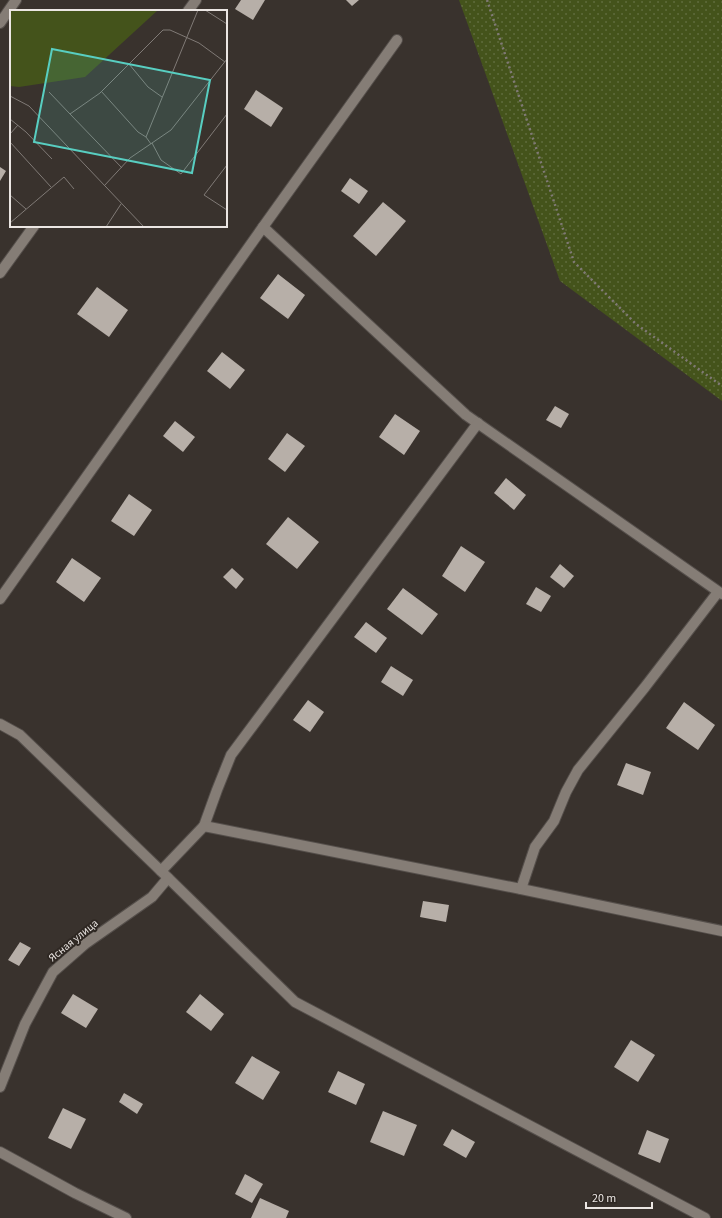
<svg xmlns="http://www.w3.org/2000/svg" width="722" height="1218" viewBox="0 0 722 1218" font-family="'Source Sans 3',sans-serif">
	<defs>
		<pattern id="grass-dots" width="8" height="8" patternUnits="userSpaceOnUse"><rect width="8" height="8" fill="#44531b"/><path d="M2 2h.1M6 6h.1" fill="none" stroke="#5f6c3c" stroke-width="1.8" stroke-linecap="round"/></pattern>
	</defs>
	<rect width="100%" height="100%" fill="#39322d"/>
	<polygon fill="url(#grass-dots)" points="459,0 722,0 722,401 560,281"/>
	<g fill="#b7afa8">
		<polygon points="241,0 265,0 253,20 235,9"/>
		<polygon points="346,0 359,0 352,6"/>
		<polygon points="256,90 283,108 271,127 244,109"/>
		<polygon points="0,167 6,171 0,181"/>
		<polygon points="350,178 368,191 359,204 341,191"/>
		<polygon points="383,202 406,221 376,256 353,236"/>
		<polygon points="278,274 305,295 288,319 260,298"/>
		<polygon points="97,287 128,310 109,337 77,314"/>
		<polygon points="222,352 245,370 230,389 207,371"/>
		<polygon points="555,406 569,414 561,428 546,420"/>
		<polygon points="395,414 420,431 404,455 379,437"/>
		<polygon points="175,421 195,437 183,452 163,436"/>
		<polygon points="287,433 305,446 285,472 268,459"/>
		<polygon points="506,478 526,495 514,510 494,493"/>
		<polygon points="129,494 152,510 134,536 111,521"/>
		<polygon points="288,517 319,542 297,569 266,544"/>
		<polygon points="461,546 485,562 465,592 442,576"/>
		<polygon points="72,558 101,578 84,602 56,582"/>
		<polygon points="560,564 574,576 564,588 550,577"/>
		<polygon points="232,568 244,579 236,589 223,577"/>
		<polygon points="536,587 551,596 541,612 526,604"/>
		<polygon points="403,588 438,614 422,635 387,609"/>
		<polygon points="366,622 387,638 376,653 354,637"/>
		<polygon points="391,666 413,680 403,696 381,682"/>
		<polygon points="308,700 324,712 310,732 293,720"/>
		<polygon points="684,702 715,725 698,750 666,728"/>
		<polygon points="626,763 651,772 643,795 617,785"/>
		<polygon points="423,901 449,905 446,922 420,917"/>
		<polygon points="20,942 31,948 19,966 8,960"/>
		<polygon points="73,994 98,1009 86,1028 61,1013"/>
		<polygon points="200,994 224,1014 211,1031 186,1012"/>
		<polygon points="631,1040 655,1055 638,1082 614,1067"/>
		<polygon points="252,1056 280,1072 263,1100 235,1083"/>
		<polygon points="338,1071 365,1084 356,1105 328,1092"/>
		<polygon points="124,1093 143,1104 137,1114 119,1102"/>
		<polygon points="63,1108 86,1119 71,1149 48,1138"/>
		<polygon points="383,1111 417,1125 404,1156 370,1142"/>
		<polygon points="452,1129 475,1142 466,1158 443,1145"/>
		<polygon points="647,1130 669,1139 660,1163 638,1154"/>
		<polygon points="245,1174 263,1184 252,1203 235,1194"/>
		<polygon points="260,1198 289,1211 286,1218 251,1218"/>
	</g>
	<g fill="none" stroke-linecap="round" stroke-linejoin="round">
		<defs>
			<g id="lane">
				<polyline points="0,23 16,0"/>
				<polyline points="263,227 397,40"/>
				<polyline points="0,599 263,227 466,415 722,594"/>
				<polyline points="204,826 217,790 231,755 478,423"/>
				<polyline points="161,871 204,826 521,889 722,931"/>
				<polyline points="521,889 535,847 554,821 566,792 578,770 645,687 718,592"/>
			</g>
			<g id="street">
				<polyline points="188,11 196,0"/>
				<polyline points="0,273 34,226"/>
				<polyline points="0,724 20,735 161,871 295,1002 705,1218"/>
				<polyline points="0,1087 25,1024 53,972 85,944 152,897 168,878"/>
				<polyline points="0,1152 75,1193 126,1218"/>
			</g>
		</defs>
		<use href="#lane" stroke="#554f4b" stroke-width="12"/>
		<use href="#street" stroke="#554f4b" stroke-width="12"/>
		<polyline stroke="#807a76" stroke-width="2.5" stroke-dasharray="2 3" stroke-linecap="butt" points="487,0 574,262 636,324 722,386"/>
		<use href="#lane" stroke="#857d76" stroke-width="10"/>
		<use href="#street" stroke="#857d76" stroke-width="10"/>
	</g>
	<g text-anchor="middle" stroke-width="4" stroke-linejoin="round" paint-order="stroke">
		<g font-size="11" fill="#ebe6e3" stroke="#2f2823">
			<text transform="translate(73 940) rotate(-39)" y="4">Ясная улица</text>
		</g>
	</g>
	<g transform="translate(10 10)">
		<rect width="217" height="217" fill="#39322d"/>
		<path d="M0,0H148L75,67L9,77L0,76Z" fill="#44531b"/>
		<path fill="none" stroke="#807a76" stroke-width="1" d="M195,0L217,14M119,54L138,77L152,87M91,81L128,122L136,127M39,82L60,104M0,86L19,96L134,217M0,109L16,122L42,149M0,124L8,115M0,132L41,177M142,133L151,150L171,164L217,104M141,134L136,127L188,0M217,155L194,185L217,200M112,158L60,104L90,83L153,20H160L189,33L215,52M94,176L120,148L161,120L217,49M0,185L16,199M0,213L54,167L64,179M96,217L111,194"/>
		<path fill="#58cec1" fill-opacity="0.15" stroke="#58cec1" stroke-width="2" d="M42,39L200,70L182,163L24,132Z"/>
		<rect width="217" height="217" fill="none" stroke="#ebe6e3" stroke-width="2"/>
	</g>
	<path d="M586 1202v6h66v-6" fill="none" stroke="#ebe6e3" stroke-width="2"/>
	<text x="592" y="1202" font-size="12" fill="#ebe6e3" stroke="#2f2823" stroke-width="3" paint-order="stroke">20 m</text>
</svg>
